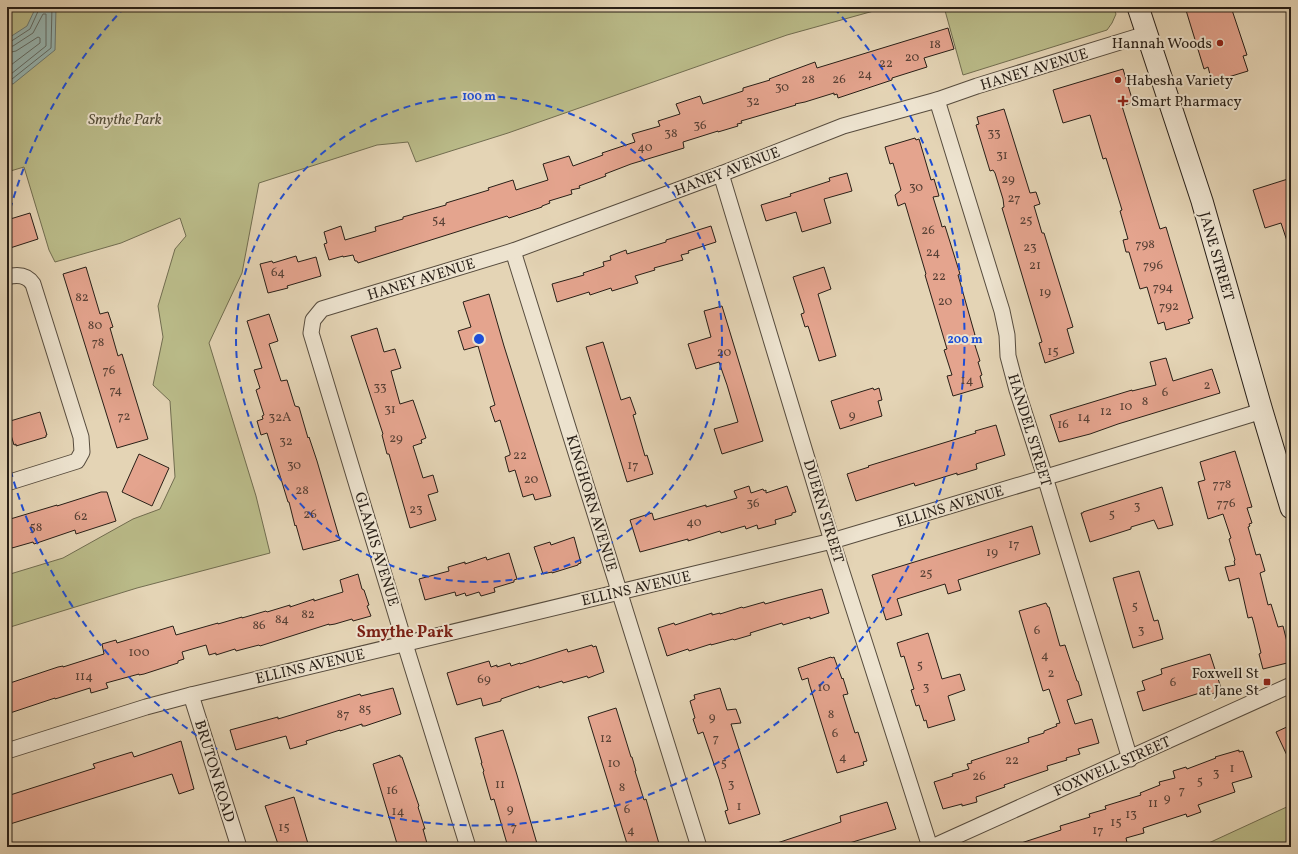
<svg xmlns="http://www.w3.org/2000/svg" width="1298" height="854" viewBox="0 0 1298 854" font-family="Vollkorn,serif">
	<rect width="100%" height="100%" fill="#e4d4b5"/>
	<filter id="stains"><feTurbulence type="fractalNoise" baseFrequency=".005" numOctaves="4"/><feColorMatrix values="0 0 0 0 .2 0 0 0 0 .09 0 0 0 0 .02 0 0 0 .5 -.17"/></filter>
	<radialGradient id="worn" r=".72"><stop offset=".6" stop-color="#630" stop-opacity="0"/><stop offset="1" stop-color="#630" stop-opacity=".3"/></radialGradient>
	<g fill="#babb89" stroke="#716d50">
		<polygon points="7,7 888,7 787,35 508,133 416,162 408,142 377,145 259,183 242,273 209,343 256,496 270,553 137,588 7,628 7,575 63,558 133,519 160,509 175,477 170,401 153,385 163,337 158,306 175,249 186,236 180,218 121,243 55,262 49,250 24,167 7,172"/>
		<polygon points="944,7 1113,7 1116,14 1112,23 1107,30 963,75"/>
		<polygon points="1291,805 1291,847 1200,847"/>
	</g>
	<polygon fill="#97b7b4" stroke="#6b7a75" points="36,7 56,7 55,50 13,84 7,83 7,39 27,26"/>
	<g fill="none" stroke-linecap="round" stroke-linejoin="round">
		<g stroke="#606b66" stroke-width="1">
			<polyline points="7,42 10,42 30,29 40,7"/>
			<polyline points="7,47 13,46 33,33 43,14 46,14 46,46 11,74 7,74"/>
			<polyline points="7,53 16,51 38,37 40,38 40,43 7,68"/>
			<polyline points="7,79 12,79 51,48 52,7"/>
		</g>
	</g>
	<g fill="#e4a48e" stroke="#281f17">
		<polygon points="1185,7 1231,7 1247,55 1243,56 1248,71 1212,82 1208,67 1204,69"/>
		<polygon points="948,28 954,49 924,58 927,67 892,78 892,80 838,98 837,94 834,95 834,93 805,102 795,104 796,105 741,121 742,123 737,124 738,126 718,132 718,131 683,142 684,148 631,164 605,174 606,176 579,186 580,188 571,190 572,194 549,201 550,203 542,206 542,207 509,218 507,216 358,263 357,261 355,261 353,255 343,257 343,256 329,260 324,244 327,243 324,232 341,226 345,240 376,231 375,227 403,219 403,217 446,205 446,203 489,190 488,188 513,180 516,190 548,180 543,164 569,156 573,166 603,155 602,153 635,142 632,134 660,126 658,121 680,114 676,104 700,96 703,104 743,91 743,88 770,80 769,79 815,62 817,68"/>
		<polygon points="1123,69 1133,102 1122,106 1160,229 1166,227 1193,318 1188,320 1190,323 1166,330 1164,322 1158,324 1147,287 1140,289 1129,252 1126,252 1123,240 1128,239 1120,211 1122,210 1106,158 1103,159 1090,115 1063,123 1053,90"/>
		<polygon points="1004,109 1030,193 1036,192 1040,204 1034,206 1042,233 1044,233 1073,327 1067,329 1074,353 1045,363 1039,343 1042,342 1002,208 1004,207 1003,199 995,173 993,170 990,171 976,125 979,124 977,117"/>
		<polygon points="915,138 916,140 919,139 931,180 934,179 939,196 933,197 941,223 942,227 945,226 960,274 958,275 975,335 972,336 980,361 978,362 982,375 980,376 983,387 953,396 947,376 952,375 944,350 947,349 925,275 926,274 905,203 898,206 895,195 901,190 893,163 890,164 885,147"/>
		<polygon points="847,173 852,191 824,199 831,223 802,232 796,212 766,221 761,205 791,196 790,194 830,181 829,178"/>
		<polygon points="1291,178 1291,246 1289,247 1281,223 1265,228 1253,190"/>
		<polygon points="30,213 38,239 7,249 7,220"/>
		<polygon points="711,226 716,242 688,251 689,253 681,255 683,260 654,268 655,270 635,276 638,283 612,291 611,288 590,295 589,292 557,302 552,284 584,275 583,273 604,266 603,262 611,260 610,256 626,250 627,254 666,242 666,240"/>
		<polygon points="296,256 298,262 316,257 321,276 287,286 288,288 268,293 260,264 272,261 273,263"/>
		<polygon points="86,267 100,314 108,312 113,327 110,328 118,356 122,354 148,439 117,448 63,274"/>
		<polygon points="824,267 831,289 818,294 836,356 819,361 809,329 808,326 805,327 801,314 804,313 804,311 793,277"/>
		<polygon points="489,294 504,346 551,496 535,500 533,494 523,497 515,470 509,472 505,457 510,455 510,453 500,420 495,422 490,407 495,405 478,346 464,350 458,331 471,327 463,302"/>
		<polygon points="722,306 763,441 722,454 714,429 738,422 727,385 719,362 696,369 688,344 711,337 704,311"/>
		<polygon points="269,314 278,341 269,344 281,381 287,380 295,406 299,407 308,438 309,437 317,461 340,540 303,550 296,525 295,526 289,502 288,502 267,433 261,435 257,421 263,419 262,416 264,415 256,390 260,388 254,370 262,368 247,321"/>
		<polygon points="377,328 384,352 395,349 401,368 391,371 400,404 413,400 426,438 421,440 422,443 413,446 423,478 433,475 438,492 428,495 436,520 410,528 389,454 387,454 382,435 383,434 351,336"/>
		<polygon points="603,342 621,400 630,397 636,414 633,415 645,456 647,455 653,474 627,482 586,347"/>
		<polygon points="1166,358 1173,381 1212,369 1220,393 1118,424 1090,434 1059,442 1050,415 1132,390 1132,391 1156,385 1150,362"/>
		<polygon points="873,388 874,390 879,388 882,400 878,401 882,416 840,429 831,401"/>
		<polygon points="40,412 47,435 46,435 46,437 16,446 16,444 14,445 7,422"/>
		<polygon points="996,425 1005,455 976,464 977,469 957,475 957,473 915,486 914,483 856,501 847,474 869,467 868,466 976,433 975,431"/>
		<polygon points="1235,451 1252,507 1247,508 1252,523 1249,524 1250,526 1248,527 1256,555 1260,554 1265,571 1260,573 1268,605 1271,604 1278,627 1283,626 1288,646 1291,645 1291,662 1263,669 1259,654 1261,653 1254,624 1252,617 1248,618 1239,578 1229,581 1225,567 1235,565 1234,561 1235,560 1229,539 1231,538 1223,514 1208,519 1198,482 1205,480 1200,462"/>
		<polygon points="139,454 169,468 152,506 122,492"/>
		<polygon points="749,486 751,493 763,489 764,491 766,490 766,493 787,486 796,512 792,513 792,515 775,520 776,524 758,529 757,525 746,529 745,526 721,533 720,531 688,541 688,539 640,552 630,520 652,513 654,520 706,505 706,507 737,498 734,491"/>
		<polygon points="1162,487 1173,525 1158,529 1154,520 1131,527 1131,529 1090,542 1081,513 1083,513 1083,512"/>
		<polygon points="101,492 107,492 116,521 76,534 75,530 34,544 33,542 12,548 10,544 7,545 7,520 57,505 57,506"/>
		<polygon points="1032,526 1040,554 958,580 961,590 948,594 945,584 897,599 902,615 886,620 872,575"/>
		<polygon points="574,537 581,563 578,564 578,565 552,573 552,572 543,574 534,547 550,542 551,545"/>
		<polygon points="509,553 517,579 514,580 514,582 494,588 495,592 481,596 479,592 466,596 465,593 456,596 455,592 425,600 419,579 449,571 448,567 465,562 465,564 486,557 487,560"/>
		<polygon points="1139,571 1154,621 1158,620 1163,639 1133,648 1113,578"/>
		<polygon points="358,574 362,589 364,590 369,605 367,606 371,616 353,621 352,619 335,624 329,625 329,624 260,646 259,645 236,651 235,649 216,655 216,653 209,655 206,645 182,652 184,659 178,661 178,663 144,674 139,675 139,674 106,683 108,688 91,693 90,688 55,699 55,698 7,714 7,684 58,667 63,666 63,667 104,654 102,644 116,640 117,643 173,626 176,635 218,623 218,624 242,617 242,618 266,611 267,612 290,605 290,607 314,599 314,601 343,592 340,580"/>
		<polygon points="822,589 829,613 810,619 810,617 783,625 782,623 750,633 751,635 734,640 733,639 711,645 711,644 689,651 688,649 667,656 658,628 674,623 675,625 712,613 712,615 720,613 720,614 742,607 743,608 764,602 765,604 787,598"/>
		<polygon points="1046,603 1048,607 1049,607 1060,646 1065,645 1077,681 1078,681 1082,695 1067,700 1075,724 1092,719 1099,743 1078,749 1080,754 1066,758 1067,760 1047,766 1048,770 1004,785 1005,787 976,797 977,802 962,806 962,804 943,809 934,782 953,776 952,774 969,769 967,764 972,763 971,761 1029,742 1028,738 1044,733 1044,731 1057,726 1056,724 1060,723 1049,689 1043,691 1019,611"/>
		<polygon points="928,633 942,679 960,674 965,690 948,696 955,720 928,728 926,720 924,721 919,705 916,706 911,690 914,689 904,656 901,657 897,643"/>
		<polygon points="592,645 593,647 596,646 604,672 588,678 587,676 563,683 562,681 539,688 539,686 501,699 501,701 483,706 481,698 457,705 447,673 489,661 491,667 497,665 497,667 510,663 511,666 520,663 520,664 567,649 568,652"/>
		<polygon points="1210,654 1222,691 1207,695 1206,691 1143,711 1137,692 1145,690 1142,681 1162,674 1161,669"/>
		<polygon points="831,657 832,658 834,657 842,679 843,678 848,694 843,695 855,733 858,732 867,761 863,762 864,765 837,773 809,683 808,678 802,680 798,668"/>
		<polygon points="393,688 401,714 365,726 362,726 362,724 340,731 340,730 306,741 307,744 290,749 286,736 236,750 230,730 278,717 278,719 360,694 361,696"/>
		<polygon points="720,688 727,710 736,709 741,723 731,724 760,814 729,824 725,811 728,810 719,779 703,732 698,734 693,719 695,718 690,701 695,699 694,695"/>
		<polygon points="616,708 631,757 632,757 636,771 635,771 644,800 646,799 660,847 628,847 588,717"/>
		<polygon points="1291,725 1291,764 1276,732"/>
		<polygon points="503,730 517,775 538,847 508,847 494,799 491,800 483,772 484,771 481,763 482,763 475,738"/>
		<polygon points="181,741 194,789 179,794 172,774 10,824 7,814 7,796 95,768 93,764 132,752 134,757"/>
		<polygon points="1239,750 1239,752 1243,751 1252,777 1232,783 1235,792 1198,805 1201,812 1187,817 1186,814 1143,828 1144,833 1126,838 1128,847 1018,847 1018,844 1061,830 1060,826 1090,817 1089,814 1106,809 1105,806 1141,795 1140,793 1160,785 1159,782 1175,778 1173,771 1186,767 1187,769 1216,758 1215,757"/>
		<polygon points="400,755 400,757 402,757 419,806 418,807 425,829 423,829 428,847 398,847 386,807 373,764"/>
		<polygon points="294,797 309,847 279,847 265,806"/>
		<polygon points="887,802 896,829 836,847 774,847 774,844 841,822 840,816"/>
	</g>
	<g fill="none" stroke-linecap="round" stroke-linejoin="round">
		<defs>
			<g id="minor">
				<polyline points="937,100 1002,311 1007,335 1008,356 1017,390 1045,477 1130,759"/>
				<polyline points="721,174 832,541 930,847"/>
				<polyline points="513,251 699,847"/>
				<path d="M7,277C18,274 27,275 33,284L81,437L82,452L77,461L7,483"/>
				<polyline points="191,695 239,847"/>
				<polyline points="7,751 146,707 191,695 832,541 1063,472 1262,411"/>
				<polyline points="468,847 405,644 311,333 313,320 322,309 513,251 721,174 843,126 937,100 977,86 1146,34"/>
				<polyline points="932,847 1291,685"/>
			</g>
			<polyline id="secondary" points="1138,7 1202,201 1262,411 1291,508"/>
		</defs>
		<use href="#minor" stroke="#574c3e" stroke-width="17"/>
		<use href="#secondary" stroke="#281f17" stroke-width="23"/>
		<use href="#minor" stroke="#ede3cf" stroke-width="15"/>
		<use href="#secondary" stroke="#ede3cf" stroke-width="21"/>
	</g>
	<g fill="none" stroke="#1d4ed8" stroke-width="2" stroke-dasharray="7 5">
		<circle cx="479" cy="339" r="243"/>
		<path d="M7 221A486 486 0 0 1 124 8M834 8A486 486 0 1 1 7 457"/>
	</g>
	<g fill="#8f2418" stroke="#ede3cf" stroke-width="1.5">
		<circle cx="1220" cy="43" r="4"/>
		<circle cx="1118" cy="80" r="4"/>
		<path d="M1121 95h4v4h4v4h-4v4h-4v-4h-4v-4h4z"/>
		<rect x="1263" y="678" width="8" height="8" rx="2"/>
	</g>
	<g text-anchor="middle" stroke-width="4" stroke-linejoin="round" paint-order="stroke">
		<g font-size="13" fill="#574035">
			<text x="935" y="48">18</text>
			<text x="912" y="61">20</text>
			<text x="886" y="67">22</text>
			<text x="865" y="78">24</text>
			<text x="808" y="83">28</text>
			<text x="839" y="83">26</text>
			<text x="782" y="91">30</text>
			<text x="753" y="105">32</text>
			<text x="700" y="129">36</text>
			<text x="671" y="137">38</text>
			<text x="994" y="137">33</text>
			<text x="645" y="151">40</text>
			<text x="1002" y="159">31</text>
			<text x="1008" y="183">29</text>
			<text x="916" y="191">30</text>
			<text x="1014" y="202">27</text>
			<text x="439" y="224">54</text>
			<text x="1026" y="224">25</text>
			<text x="928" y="234">26</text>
			<text x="1145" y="248">798</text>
			<text x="1030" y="251">23</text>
			<text x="933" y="256">24</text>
			<text x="1035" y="269">21</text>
			<text x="1153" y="269">796</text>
			<text x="278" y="276">64</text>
			<text x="939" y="280">22</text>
			<text x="1163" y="291">794</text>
			<text x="1045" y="296">19</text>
			<text x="82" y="301">82</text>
			<text x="945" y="305">20</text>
			<text x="1169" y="310">792</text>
			<text x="95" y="329">80</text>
			<text x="98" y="346">78</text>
			<text x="1053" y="355">15</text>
			<text x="724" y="356">20</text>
			<text x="109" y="374">76</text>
			<text x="967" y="384">14</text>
			<text x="1207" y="389">2</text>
			<text x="380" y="391">33</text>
			<text x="116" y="394">74</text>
			<text x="1165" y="396">6</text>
			<text x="1145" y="405">8</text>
			<text x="1126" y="410">10</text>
			<text x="390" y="413">31</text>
			<text x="1106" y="415">12</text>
			<text x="852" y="419">9</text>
			<text x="124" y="420">72</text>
			<text x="280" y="421">32A</text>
			<text x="1084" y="421">14</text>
			<text x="1063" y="428">16</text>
			<text x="396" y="442">29</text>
			<text x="286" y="445">32</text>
			<text x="520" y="459">22</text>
			<text x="294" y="469">30</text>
			<text x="633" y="469">17</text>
			<text x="531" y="483">20</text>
			<text x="1222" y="488">778</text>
			<text x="302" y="494">28</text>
			<text x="753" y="507">36</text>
			<text x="1226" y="507">776</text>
			<text x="1137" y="510">3</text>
			<text x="416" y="513">23</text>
			<text x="310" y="518">26</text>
			<text x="1112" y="518">5</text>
			<text x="81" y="520">62</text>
			<text x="694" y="526">40</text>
			<text x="36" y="531">58</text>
			<text x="1014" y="548">17</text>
			<text x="992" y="556">19</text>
			<text x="926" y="577">25</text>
			<text x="1135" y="610">5</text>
			<text x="308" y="618">82</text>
			<text x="282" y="623">84</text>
			<text x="259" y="629">86</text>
			<text x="1037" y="634">6</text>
			<text x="1141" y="634">3</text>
			<text x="139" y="656">100</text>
			<text x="1045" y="659">4</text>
			<text x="920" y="669">5</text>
			<text x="1051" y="677">2</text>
			<text x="84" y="680">114</text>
			<text x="484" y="683">69</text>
			<text x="1173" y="686">6</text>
			<text x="824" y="691">10</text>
			<text x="926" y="691">3</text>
			<text x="365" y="713">85</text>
			<text x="343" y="718">87</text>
			<text x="831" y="718">8</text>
			<text x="712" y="721">9</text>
			<text x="835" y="737">6</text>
			<text x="606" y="742">12</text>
			<text x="716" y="742">7</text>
			<text x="843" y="761">4</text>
			<text x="1012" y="764">22</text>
			<text x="614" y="767">10</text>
			<text x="724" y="767">5</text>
			<text x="1232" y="772">1</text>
			<text x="1216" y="777">3</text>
			<text x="979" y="780">26</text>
			<text x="1200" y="785">5</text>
			<text x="500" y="788">11</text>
			<text x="731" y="788">3</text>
			<text x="622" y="791">8</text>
			<text x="392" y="794">16</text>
			<text x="1182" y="794">7</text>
			<text x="1167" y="802">9</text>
			<text x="1153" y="807">11</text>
			<text x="739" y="810">1</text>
			<text x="510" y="813">9</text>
			<text x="627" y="813">6</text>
			<text x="398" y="815">14</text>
			<text x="1131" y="818">13</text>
			<text x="1116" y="826">15</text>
			<text x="284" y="831">15</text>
			<text x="514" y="831">7</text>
			<text x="631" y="834">4</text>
			<text x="1098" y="834">17</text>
		</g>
		<g font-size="15" fill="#281f17" stroke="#ede3cf" text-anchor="end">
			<text x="1212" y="48">Hannah Woods</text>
			<text x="1126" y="85" text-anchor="start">Habesha Variety</text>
			<text x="1131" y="106" text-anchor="start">Smart Pharmacy</text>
			<text x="1259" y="678">Foxwell St<tspan x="1259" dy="17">at Jane St</tspan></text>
		</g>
		<g font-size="15" fill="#281f17" stroke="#ede3cf">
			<text transform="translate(1034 69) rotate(-17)" y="5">HANEY AVENUE</text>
			<text transform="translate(727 171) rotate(-21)" y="5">HANEY AVENUE</text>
			<text transform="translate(1217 256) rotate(74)" y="5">JANE STREET</text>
			<text transform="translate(421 279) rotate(-17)" y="5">HANEY AVENUE</text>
			<text transform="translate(1030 430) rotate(73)" y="5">HANDEL STREET</text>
			<text transform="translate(592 503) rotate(73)" y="5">KINGHORN AVENUE</text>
			<text transform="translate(950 506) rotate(-17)" y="5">ELLINS AVENUE</text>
			<text transform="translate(824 511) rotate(73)" y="5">DUERN STREET</text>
			<text transform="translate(377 549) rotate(73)" y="5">GLAMIS AVENUE</text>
			<text transform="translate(636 588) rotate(-13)" y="5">ELLINS AVENUE</text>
			<text transform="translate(310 666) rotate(-13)" y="5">ELLINS AVENUE</text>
			<text transform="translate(1112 766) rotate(-24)" y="5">FOXWELL STREET</text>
			<text transform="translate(215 771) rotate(73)" y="5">BRUTON ROAD</text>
		</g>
		<g font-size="15" font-style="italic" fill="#544e39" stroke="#ede3cf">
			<text x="125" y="124">Smythe Park</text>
		</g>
		<g font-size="16" font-weight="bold" fill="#7a1f14" stroke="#ede3cf">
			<text x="405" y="637">Smythe Park</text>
		</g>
	</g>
	<circle cx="479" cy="339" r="6" fill="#1d4ed8" stroke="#ede3cf" stroke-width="2"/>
	<g font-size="12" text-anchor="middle" font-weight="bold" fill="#1d4ed8" stroke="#ede3cf" stroke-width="4" stroke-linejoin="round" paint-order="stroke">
		<text x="479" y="100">100 m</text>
		<text x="965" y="343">200 m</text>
	</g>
	<rect width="1298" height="854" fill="none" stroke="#e4d4b5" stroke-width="24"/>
	<rect x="8" y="8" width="1282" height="838" fill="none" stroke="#281f17" stroke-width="2"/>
	<rect x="12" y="12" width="1274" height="830" fill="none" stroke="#281f17"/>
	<rect width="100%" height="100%" filter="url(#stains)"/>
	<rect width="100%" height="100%" fill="url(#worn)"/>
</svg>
